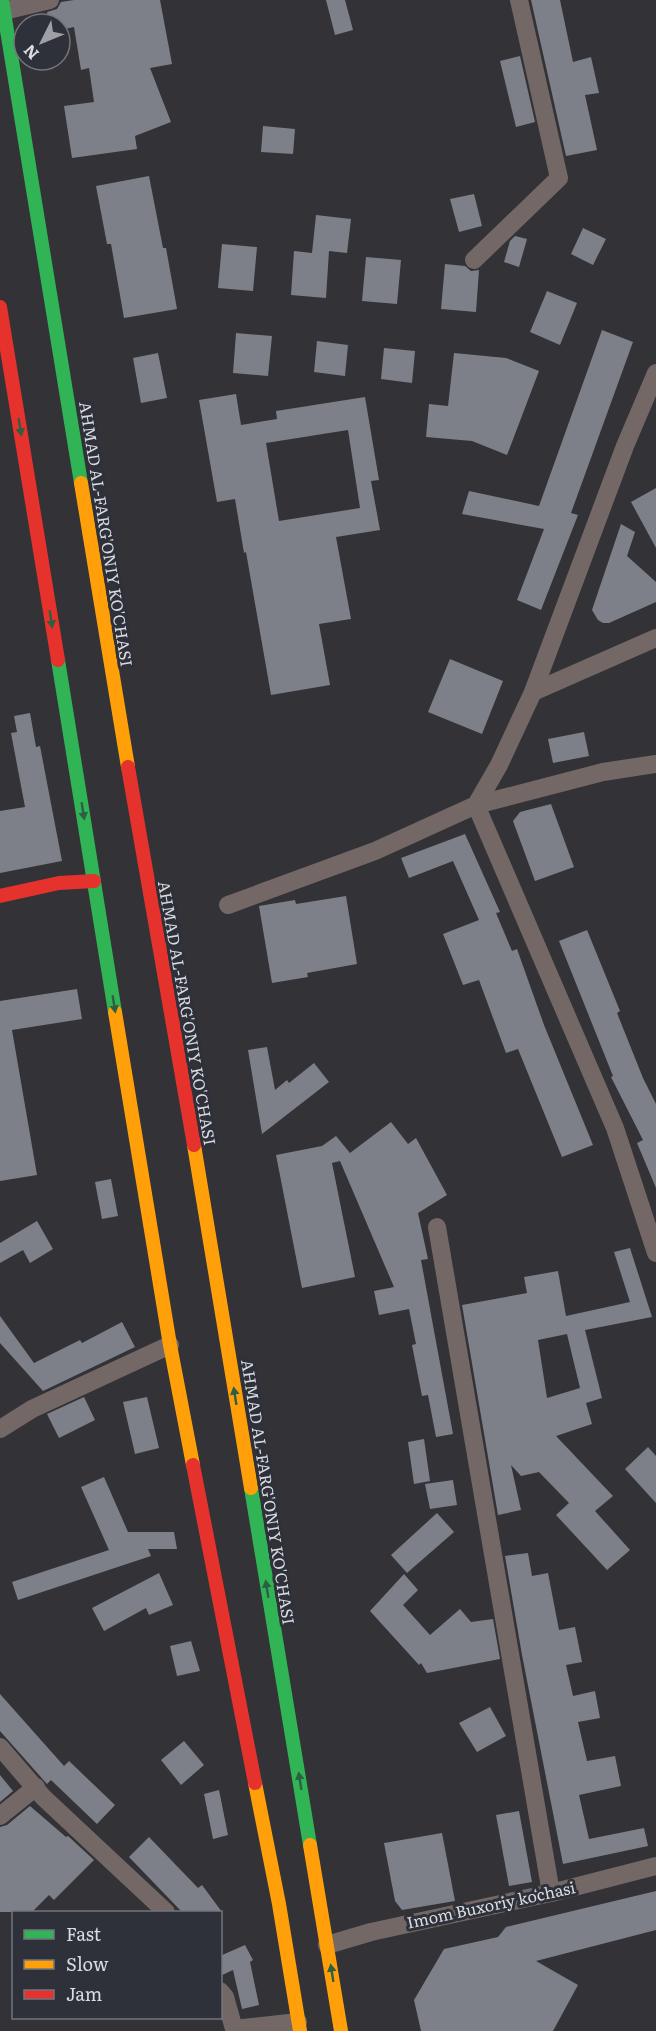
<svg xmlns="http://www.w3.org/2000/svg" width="656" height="2031" viewBox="0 0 656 2031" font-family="Literata,serif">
	<rect width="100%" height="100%" fill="#323237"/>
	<g fill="#7e8089" fill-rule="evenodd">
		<polygon points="74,0 160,0 172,64 150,68 171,122 135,136 137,149 72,158 64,106 94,102 89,68 81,70 74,27 60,30 60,24 49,24 47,12 57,9 61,2"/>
		<polygon points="326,0 345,0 353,30 335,35"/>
		<polygon points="531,0 560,0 573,62 591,57 599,93 585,95 597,150 566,156"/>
		<polygon points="520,56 535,122 516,127 500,61"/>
		<polygon points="263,126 295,129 293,154 261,152"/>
		<polygon points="149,176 163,248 166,248 177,309 124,318 111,244 107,244 96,186"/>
		<polygon points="474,194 482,226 459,232 450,199"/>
		<polygon points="316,215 351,219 347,253 329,251 326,298 291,295 294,251 312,253"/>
		<polygon points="583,228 606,239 593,265 571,254"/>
		<polygon points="515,236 527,239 519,267 504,262 510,241"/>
		<polygon points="222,244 257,247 253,291 218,288"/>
		<polygon points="366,257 401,260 397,304 362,301"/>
		<polygon points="445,264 465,266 471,271 479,270 476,312 441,309"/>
		<polygon points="547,291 577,303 560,345 530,332"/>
		<polygon points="602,330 633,342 571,513 578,515 541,610 517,600 544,529 462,514 469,491 539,506"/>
		<polygon points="236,333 272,336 268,376 233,373"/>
		<polygon points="317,341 348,345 345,376 314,372"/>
		<polygon points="384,348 415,351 412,383 381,379"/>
		<polygon points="158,353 167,398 141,403 133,358"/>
		<polygon points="454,353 506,358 539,371 507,455 472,441 426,437 429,404 448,406"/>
		<path d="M236,394L241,425L277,419L276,411L365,397L379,480L371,481L380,530L336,537L351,619L319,624L330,685L271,695L246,552L244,553L235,499L217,502L199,400ZM348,430L360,508L279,521L266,443Z"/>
		<polygon points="656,488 656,548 631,502"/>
		<polygon points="621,524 635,532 627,556 656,582 656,602 609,623 603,623 598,620 592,610"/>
		<polygon points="450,659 503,681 482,734 428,712"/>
		<polygon points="30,713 36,747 40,746 62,861 0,873 0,811 25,807 11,733 17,732 14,716"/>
		<polygon points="584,732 589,756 553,763 548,739"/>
		<polygon points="551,804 574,867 535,881 513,821 520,812"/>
		<polygon points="465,834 500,912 496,913 512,951 517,949 544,1025 593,1145 562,1157 518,1049 506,1053 479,980 463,985 443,934 479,920 453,861 409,878 401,858"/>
		<polygon points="346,896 357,964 307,973 308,977 272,983 259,906 295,900 296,904"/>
		<polygon points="587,930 620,1011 617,1013 643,1078 656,1104 656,1188 637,1143 643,1140 611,1077 613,1076 559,941"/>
		<polygon points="77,989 82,1019 12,1030 37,1175 0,1181 0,1001"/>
		<polygon points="267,1047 275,1090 287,1080 289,1083 314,1063 329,1082 262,1134 248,1050"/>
		<polygon points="391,1122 408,1144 416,1138 447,1195 418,1213 428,1259 421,1260 453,1434 436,1437 428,1395 422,1396 412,1345 416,1344 409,1309 379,1315 374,1291 394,1287 340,1161 332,1163 355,1277 302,1288 276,1155 322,1146 336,1136 350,1153"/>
		<polygon points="111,1179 118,1216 102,1219 95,1182"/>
		<polygon points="37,1221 53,1249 30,1263 23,1250 0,1263 0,1243"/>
		<path d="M630,1248L652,1317L585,1330L602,1398L586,1403L592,1424L556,1436L613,1496L595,1511L630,1550L607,1570L556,1515L569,1503L539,1472L521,1476L511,1465L521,1510L498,1515L462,1305L527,1293L524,1277L558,1271L566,1316L630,1302L614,1252ZM567,1334L580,1388L547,1398L538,1340Z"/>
		<polygon points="0,1316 34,1363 80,1340 82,1343 122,1322 135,1347 43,1391 0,1343"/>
		<polygon points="84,1397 95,1420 59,1438 47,1414"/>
		<polygon points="147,1397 159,1448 135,1454 123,1402"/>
		<polygon points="424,1439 430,1481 414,1484 408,1442"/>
		<polygon points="648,1447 656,1456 656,1503 625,1469"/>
		<polygon points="104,1477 128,1532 174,1532 177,1549 148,1549 151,1556 18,1600 12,1582 109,1550 81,1487"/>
		<polygon points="453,1480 457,1505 430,1509 425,1484"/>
		<polygon points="437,1513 454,1532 407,1573 391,1555"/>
		<polygon points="528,1553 532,1576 548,1573 559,1630 575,1627 582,1662 566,1665 573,1696 595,1691 600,1718 578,1722 587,1761 615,1756 621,1786 579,1795 589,1839 644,1828 648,1846 563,1864 522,1655 505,1556"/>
		<polygon points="159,1573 173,1605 149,1615 146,1608 104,1631 92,1608"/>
		<polygon points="404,1574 418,1590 403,1605 430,1635 460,1609 471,1622 493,1619 500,1659 427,1673 421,1663 419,1665 370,1611"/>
		<polygon points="191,1641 200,1671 177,1676 170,1646"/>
		<polygon points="0,1694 64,1766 69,1761 115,1805 97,1824 51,1780 47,1784 0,1731"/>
		<polygon points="490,1707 506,1736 477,1752 459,1723"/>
		<polygon points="184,1741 204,1765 181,1785 161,1760"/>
		<polygon points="0,1775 13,1791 0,1802"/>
		<polygon points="219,1790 228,1835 213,1839 204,1794"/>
		<polygon points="30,1806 66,1837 68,1836 94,1860 54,1900 49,1895 32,1912 0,1912 0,1827 7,1825"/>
		<polygon points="519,1811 532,1882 509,1886 496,1815"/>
		<polygon points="442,1833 455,1901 402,1910 395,1901 384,1843"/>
		<polygon points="149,1837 198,1888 202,1885 222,1912 182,1912 129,1857"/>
		<polygon points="656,1891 656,1930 536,1961 578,1985 553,2031 421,2031 414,2000 444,1949 498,1937 506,1927"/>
		<polygon points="245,1945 253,1960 250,1962 259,2005 242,2009 233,1970 220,1976 220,1956"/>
	</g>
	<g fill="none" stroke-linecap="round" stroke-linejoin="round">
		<g stroke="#736865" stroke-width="18">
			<polyline points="4,11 50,0"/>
			<polyline points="474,260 559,178 519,0"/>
			<polyline points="533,692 656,638"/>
			<polyline points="656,764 603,772 476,805 615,1128 656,1253"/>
			<polyline points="228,905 375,851 476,805 499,765 533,692 625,446 656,373"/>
			<polyline points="437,1227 551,1893"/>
			<polyline points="0,1429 32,1409 170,1345"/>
			<polyline points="0,1747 43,1797 166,1912"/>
			<polyline points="0,1816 36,1787"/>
			<polyline points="327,1945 371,1932 551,1893 656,1866"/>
			<polyline points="220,1991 225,1997 234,2029 298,2022"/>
		</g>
		<g stroke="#30b455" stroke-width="14">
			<polyline points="2,0 81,483"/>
			<polyline points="58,660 115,1012"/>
			<polyline points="251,1488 310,1845"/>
		</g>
		<g stroke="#ff9f0a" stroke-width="14">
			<polyline points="81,483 128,767"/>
			<polyline points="115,1012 170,1345 193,1465"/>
			<polyline points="194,1145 251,1488"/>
			<polyline points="255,1783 279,1904 300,2031"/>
			<polyline points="310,1845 341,2031"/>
		</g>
		<g stroke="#e5322d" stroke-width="14">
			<polyline points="0,307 58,660"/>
			<polyline points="128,767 194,1145"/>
			<polyline points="0,896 59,883 94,881"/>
			<polyline points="193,1465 255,1783"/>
		</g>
	</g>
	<defs><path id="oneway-solid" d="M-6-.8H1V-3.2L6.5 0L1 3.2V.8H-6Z" transform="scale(1.5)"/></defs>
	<g fill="#2f5f43">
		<use href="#oneway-solid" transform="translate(20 427) rotate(81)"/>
		<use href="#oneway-solid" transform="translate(51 619) rotate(81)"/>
		<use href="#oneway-solid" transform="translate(83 811) rotate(81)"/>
		<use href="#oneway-solid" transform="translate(114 1004) rotate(81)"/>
		<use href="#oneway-solid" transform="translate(235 1396) rotate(-99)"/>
		<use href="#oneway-solid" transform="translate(267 1589) rotate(-99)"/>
		<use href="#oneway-solid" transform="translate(300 1781) rotate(-99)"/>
		<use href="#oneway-solid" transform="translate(332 1973) rotate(-99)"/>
	</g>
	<g text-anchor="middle" stroke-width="6" stroke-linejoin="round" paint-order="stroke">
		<g font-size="16" fill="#d9dbe1" stroke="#2f313a">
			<text transform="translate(106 534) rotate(81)" y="6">AHMAD AL-FARG'ONIY KO'CHASI</text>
			<text transform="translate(187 1013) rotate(80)" y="6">AHMAD AL-FARG'ONIY KO'CHASI</text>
			<text transform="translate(268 1492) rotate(81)" y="6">AHMAD AL-FARG'ONIY KO'CHASI</text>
			<text transform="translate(491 1905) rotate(-12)" y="6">Imom Buxoriy koʻchasi</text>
		</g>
	</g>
	<rect x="12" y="1911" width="210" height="108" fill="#2f313a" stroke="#73757d" stroke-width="1.5"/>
	<rect x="24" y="1930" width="30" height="9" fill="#30b455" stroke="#73757d" stroke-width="1.5"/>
	<text x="66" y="1941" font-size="18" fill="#d9dbe1">Fast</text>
	<rect x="24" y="1960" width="30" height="9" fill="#ff9f0a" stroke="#73757d" stroke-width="1.5"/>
	<text x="66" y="1971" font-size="18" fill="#d9dbe1">Slow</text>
	<rect x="24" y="1990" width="30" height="9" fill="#e5322d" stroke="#73757d" stroke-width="1.5"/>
	<text x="66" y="2001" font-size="18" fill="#d9dbe1">Jam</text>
	<g transform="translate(42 42) rotate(227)"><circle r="28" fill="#2f313a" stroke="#73757d" stroke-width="1.5"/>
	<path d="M0-4.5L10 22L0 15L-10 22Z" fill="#9fa0a6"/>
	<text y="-9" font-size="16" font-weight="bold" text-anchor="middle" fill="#d9dbe1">N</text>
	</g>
</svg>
